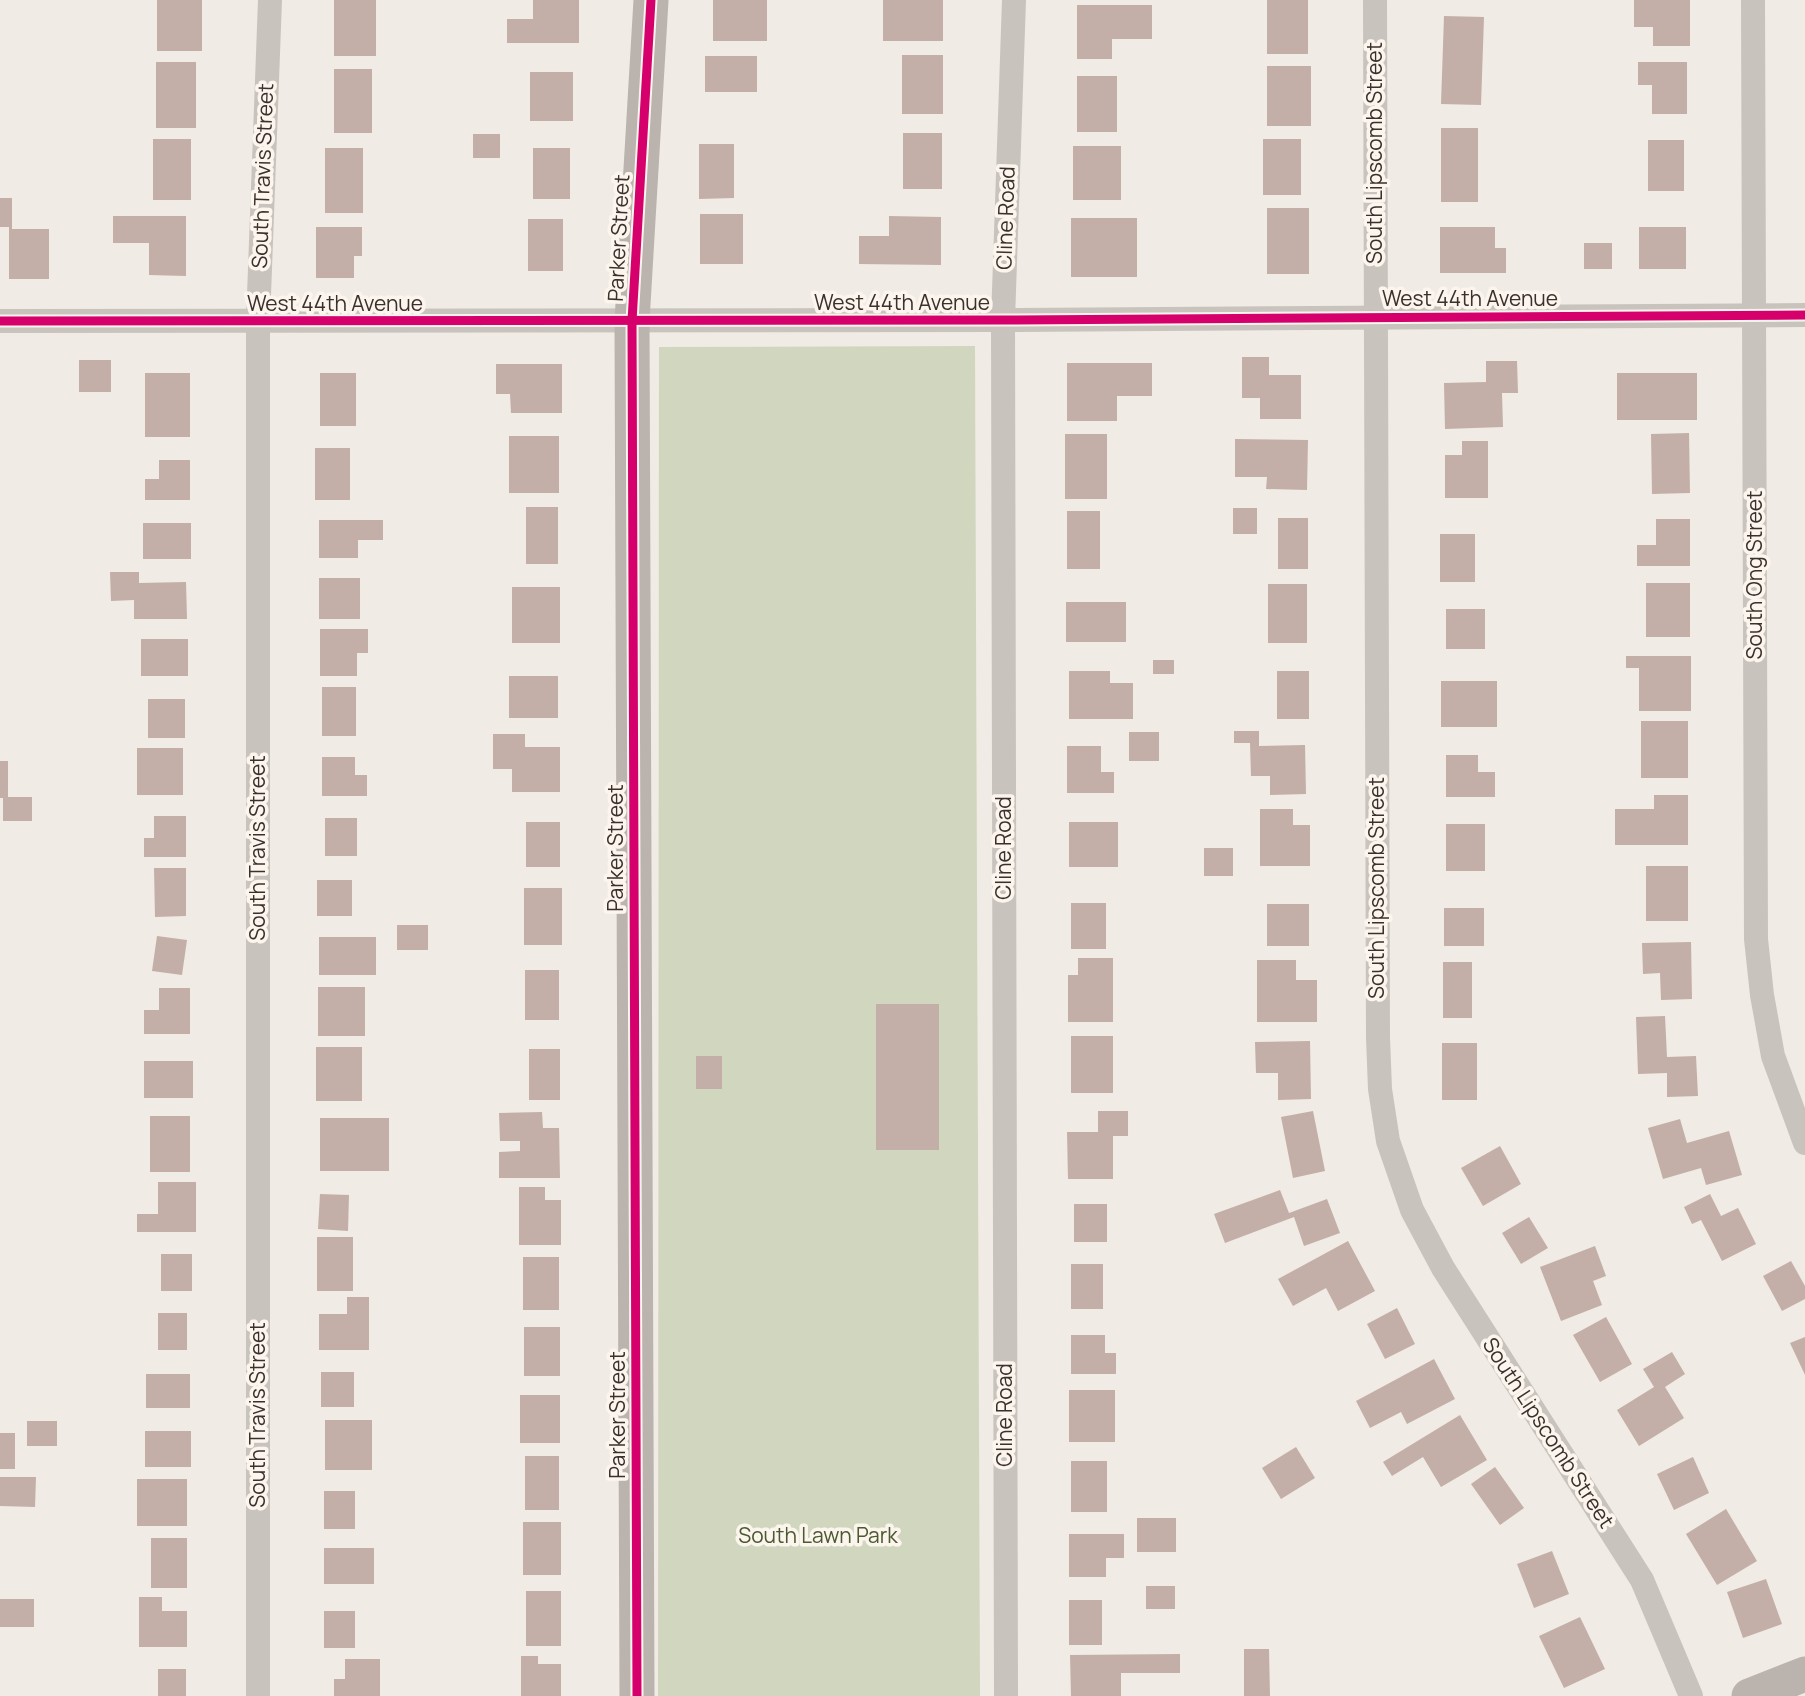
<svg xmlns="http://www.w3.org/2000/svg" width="1805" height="1696" viewBox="0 0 1805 1696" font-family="Manrope,sans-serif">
	<rect width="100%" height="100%" fill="#f0ebe5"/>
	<polygon fill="#d1d6bf" points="975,346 980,1696 658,1696 659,347"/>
	<g fill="#c3afa7">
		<rect x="157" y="0" width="45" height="51"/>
		<rect x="334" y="0" width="42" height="56"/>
		<polygon points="533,0 579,0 579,43 507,43 507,19 533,19"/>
		<rect x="713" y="0" width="54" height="41"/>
		<rect x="883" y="0" width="60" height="41"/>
		<rect x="1267" y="0" width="41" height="54"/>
		<polygon points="1634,0 1690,0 1690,46 1653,46 1653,27 1634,27"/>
		<polygon points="1077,5 1152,5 1152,39 1112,39 1112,59 1077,59"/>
		<polygon points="1444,16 1484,17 1481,105 1441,104"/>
		<rect x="902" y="55" width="41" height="59"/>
		<rect x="705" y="56" width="52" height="36"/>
		<rect x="156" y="62" width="40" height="66"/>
		<polygon points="1638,62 1687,62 1687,114 1652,114 1652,85 1638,85"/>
		<rect x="1267" y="66" width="44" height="60"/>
		<rect x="334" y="69" width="38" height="64"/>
		<rect x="530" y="72" width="43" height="49"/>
		<rect x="1077" y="76" width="40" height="56"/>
		<rect x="1441" y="128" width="37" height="74"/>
		<rect x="903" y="133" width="39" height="56"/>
		<rect x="473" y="134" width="27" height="24"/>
		<rect x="153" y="139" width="38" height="61"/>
		<rect x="1263" y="139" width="38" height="56"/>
		<rect x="1648" y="140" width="36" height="51"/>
		<polygon points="699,144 734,144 734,198 699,199"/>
		<rect x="1073" y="146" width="48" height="54"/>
		<rect x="325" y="148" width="38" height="65"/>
		<rect x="533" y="148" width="37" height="51"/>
		<polygon points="0,198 12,198 12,229 49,229 49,279 9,279 9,227 0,227"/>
		<rect x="1267" y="208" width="42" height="66"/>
		<rect x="700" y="214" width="43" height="50"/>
		<polygon points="113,216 186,216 186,276 149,275 149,243 113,243"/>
		<polygon points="889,216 941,217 941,265 859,264 859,236 889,236"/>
		<rect x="1071" y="218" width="66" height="59"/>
		<rect x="528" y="219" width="35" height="52"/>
		<polygon points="316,227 362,227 362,256 354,256 354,278 316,278"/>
		<polygon points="1440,227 1495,227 1495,248 1506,248 1506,273 1440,273"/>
		<rect x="1639" y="227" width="47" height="42"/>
		<rect x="1584" y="243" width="28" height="26"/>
		<polygon points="1242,357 1269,357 1269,375 1301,375 1301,419 1260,419 1260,398 1242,398"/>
		<rect x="79" y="360" width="32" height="32"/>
		<polygon points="1486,361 1517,361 1518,393 1502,393 1503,427 1445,429 1444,383 1486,382"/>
		<polygon points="1067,363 1152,363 1152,396 1117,396 1117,421 1067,421"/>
		<polygon points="496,364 562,364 562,413 511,413 510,394 496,394"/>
		<rect x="145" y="373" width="45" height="64"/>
		<rect x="320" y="373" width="36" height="53"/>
		<rect x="1617" y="373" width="80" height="47"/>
		<polygon points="1689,433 1690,493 1652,494 1651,434"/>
		<rect x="1065" y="434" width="42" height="65"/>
		<rect x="509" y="436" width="50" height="57"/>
		<polygon points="1235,439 1308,440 1307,490 1266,489 1267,477 1235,477"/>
		<polygon points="1462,441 1488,441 1488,498 1445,498 1445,455 1462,455"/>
		<rect x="315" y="448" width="35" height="52"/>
		<polygon points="159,460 190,460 190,500 145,500 145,479 159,479"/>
		<rect x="526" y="507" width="32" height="57"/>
		<rect x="1233" y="508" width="24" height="26"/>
		<rect x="1067" y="511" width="33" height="58"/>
		<rect x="1278" y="518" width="30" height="51"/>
		<polygon points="1656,519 1690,519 1690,566 1637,566 1637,545 1656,545"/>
		<polygon points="319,520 383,520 383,540 358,540 358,558 319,558"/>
		<rect x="143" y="523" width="48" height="36"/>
		<rect x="1440" y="534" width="35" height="48"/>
		<polygon points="110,572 139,572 139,583 186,582 187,619 134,619 134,600 111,601"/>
		<rect x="319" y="578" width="41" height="41"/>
		<rect x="1646" y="583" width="44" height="54"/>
		<rect x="1268" y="584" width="39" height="59"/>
		<rect x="512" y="587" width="48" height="56"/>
		<rect x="1066" y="602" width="60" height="40"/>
		<rect x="1446" y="609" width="39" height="40"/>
		<polygon points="320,629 368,629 368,653 357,653 357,676 320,676"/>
		<rect x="141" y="639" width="47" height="37"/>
		<polygon points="1626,656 1691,656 1691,711 1639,711 1639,668 1626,668"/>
		<rect x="1153" y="660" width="21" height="14"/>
		<polygon points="1069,671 1110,671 1110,683 1133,683 1133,719 1069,719"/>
		<rect x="1277" y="671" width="32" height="48"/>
		<rect x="509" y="676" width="49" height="42"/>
		<rect x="1441" y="681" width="56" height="46"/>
		<rect x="322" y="687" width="34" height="49"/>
		<rect x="148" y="699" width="37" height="39"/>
		<rect x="1641" y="721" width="47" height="57"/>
		<polygon points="1234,731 1259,731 1259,746 1305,745 1306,794 1270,795 1270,776 1251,776 1250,743 1234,743"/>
		<rect x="1129" y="732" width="30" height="29"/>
		<polygon points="493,734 525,734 525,747 560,747 560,792 512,792 512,769 493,769"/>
		<polygon points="1067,746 1101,746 1101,772 1114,772 1114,793 1067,793"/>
		<rect x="137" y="748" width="46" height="47"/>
		<polygon points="1446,755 1478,755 1478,772 1495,772 1495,797 1446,797"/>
		<polygon points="322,757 355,757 355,775 367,775 367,796 322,796"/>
		<polygon points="0,761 8,761 8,797 32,797 32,821 3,821 3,798 0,798"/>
		<polygon points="1654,795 1688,795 1688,845 1615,845 1615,809 1654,809"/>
		<polygon points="1260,809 1293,809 1293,825 1310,825 1310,866 1260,866"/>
		<polygon points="154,816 186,816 186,857 144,857 144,838 154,838"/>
		<rect x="325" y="818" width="32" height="38"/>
		<rect x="526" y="822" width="34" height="45"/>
		<rect x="1069" y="822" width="49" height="45"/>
		<rect x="1446" y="824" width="39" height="47"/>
		<rect x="1204" y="848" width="29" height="28"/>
		<rect x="1646" y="866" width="42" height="55"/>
		<polygon points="154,868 186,868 186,916 155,917"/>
		<rect x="317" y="880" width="35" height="36"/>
		<rect x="524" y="888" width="38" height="57"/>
		<rect x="1071" y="903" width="35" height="46"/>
		<rect x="1267" y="904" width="42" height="42"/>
		<rect x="1444" y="908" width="40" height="38"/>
		<rect x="397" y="925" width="31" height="25"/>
		<polygon points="157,936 187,940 182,975 152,971"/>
		<rect x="319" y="937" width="57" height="38"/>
		<polygon points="1691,942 1692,999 1661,1000 1660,973 1643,974 1642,943"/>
		<polygon points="1078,958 1113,958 1113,1022 1068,1022 1068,975 1078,975"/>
		<polygon points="1257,960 1296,960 1296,980 1317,980 1317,1022 1257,1022"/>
		<rect x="1443" y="962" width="29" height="56"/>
		<rect x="525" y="970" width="34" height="50"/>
		<rect x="318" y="987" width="47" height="49"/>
		<polygon points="159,988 190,988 190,1034 144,1034 144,1010 159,1010"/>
		<rect x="876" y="1004" width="63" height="146"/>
		<polygon points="1665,1016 1667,1057 1696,1056 1698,1096 1667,1097 1667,1073 1638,1074 1636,1017"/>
		<rect x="1071" y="1036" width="42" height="57"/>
		<polygon points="1310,1041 1311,1099 1278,1100 1278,1073 1256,1073 1255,1042"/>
		<rect x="1442" y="1043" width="35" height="57"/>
		<rect x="316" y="1047" width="46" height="54"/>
		<rect x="529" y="1049" width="31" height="51"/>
		<rect x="696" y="1056" width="26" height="33"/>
		<rect x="144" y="1061" width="49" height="37"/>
		<polygon points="1098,1111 1128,1111 1128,1136 1113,1136 1113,1179 1068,1179 1067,1132 1098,1132"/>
		<polygon points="1313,1111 1325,1171 1293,1178 1281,1117"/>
		<polygon points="542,1112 543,1128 559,1128 560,1178 499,1178 499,1152 520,1151 520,1141 500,1141 499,1113"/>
		<rect x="150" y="1116" width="40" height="56"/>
		<rect x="320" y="1118" width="69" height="53"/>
		<polygon points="1680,1119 1687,1143 1729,1131 1742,1175 1706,1185 1701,1168 1663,1179 1648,1128"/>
		<polygon points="1500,1146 1521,1184 1483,1206 1461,1168"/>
		<polygon points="158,1182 196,1182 196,1232 137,1232 137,1214 158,1214"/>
		<polygon points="519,1187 545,1187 545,1200 561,1200 561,1245 519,1245"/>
		<polygon points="1280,1190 1289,1213 1327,1199 1340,1233 1304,1246 1294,1217 1225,1243 1214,1214"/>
		<polygon points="320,1194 349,1195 348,1231 318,1229"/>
		<polygon points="1710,1194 1721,1216 1738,1208 1756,1244 1722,1261 1701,1220 1692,1224 1684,1207"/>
		<rect x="1074" y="1204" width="33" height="38"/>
		<polygon points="1529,1217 1548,1248 1521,1264 1502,1233"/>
		<rect x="317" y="1237" width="36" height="54"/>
		<polygon points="1348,1241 1375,1291 1338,1311 1326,1288 1293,1306 1278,1279"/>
		<polygon points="1595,1246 1606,1276 1593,1281 1602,1305 1561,1321 1540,1267"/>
		<rect x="161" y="1254" width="31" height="37"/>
		<rect x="523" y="1257" width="36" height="53"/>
		<polygon points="1791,1261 1805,1286 1805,1299 1782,1311 1763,1276"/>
		<rect x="1071" y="1264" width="32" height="45"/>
		<polygon points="347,1297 369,1297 369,1350 319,1350 319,1314 347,1314"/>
		<polygon points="1397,1308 1415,1344 1385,1359 1367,1324"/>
		<rect x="158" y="1313" width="29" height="37"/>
		<polygon points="1606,1317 1632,1364 1600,1382 1573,1335"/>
		<rect x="524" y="1327" width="36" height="49"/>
		<polygon points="1071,1335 1105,1335 1105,1353 1116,1353 1116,1374 1071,1374"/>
		<polygon points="1805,1337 1805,1375 1790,1343"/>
		<polygon points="1672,1352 1685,1374 1665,1387 1684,1418 1639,1446 1617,1410 1654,1387 1643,1369"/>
		<polygon points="1434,1359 1455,1399 1407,1424 1401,1412 1370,1428 1356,1401"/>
		<rect x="321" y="1372" width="33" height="35"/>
		<rect x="146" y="1374" width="44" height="34"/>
		<rect x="1069" y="1390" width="46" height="52"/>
		<rect x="520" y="1395" width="40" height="48"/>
		<polygon points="1460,1415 1487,1460 1441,1487 1423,1457 1392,1476 1383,1462"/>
		<rect x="325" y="1420" width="47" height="50"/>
		<rect x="27" y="1421" width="30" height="25"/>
		<rect x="145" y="1431" width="46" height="36"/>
		<rect x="0" y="1433" width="15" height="36"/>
		<polygon points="1296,1447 1315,1478 1281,1499 1262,1468"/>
		<rect x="525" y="1456" width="34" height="54"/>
		<polygon points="1693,1457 1709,1493 1674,1510 1657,1474"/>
		<rect x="1071" y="1461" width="36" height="51"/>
		<polygon points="1495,1467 1524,1508 1500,1525 1471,1484"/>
		<polygon points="0,1477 36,1477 35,1507 0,1506"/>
		<rect x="137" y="1479" width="50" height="47"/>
		<rect x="324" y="1491" width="31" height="38"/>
		<polygon points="1726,1509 1757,1561 1717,1585 1686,1534"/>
		<rect x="1137" y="1518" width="39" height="34"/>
		<rect x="523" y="1522" width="38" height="53"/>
		<polygon points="1069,1534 1124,1534 1124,1558 1106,1558 1106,1577 1069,1577"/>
		<rect x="151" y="1538" width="36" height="50"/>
		<rect x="324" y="1548" width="50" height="36"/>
		<polygon points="1552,1551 1569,1594 1534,1608 1517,1564"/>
		<polygon points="1766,1579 1782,1624 1743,1638 1727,1592"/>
		<rect x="1146" y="1586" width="29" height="23"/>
		<rect x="526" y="1591" width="35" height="55"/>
		<polygon points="139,1597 162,1597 162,1611 187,1611 187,1647 139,1647"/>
		<rect x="0" y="1599" width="34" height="28"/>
		<rect x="1069" y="1600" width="33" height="45"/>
		<rect x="324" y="1611" width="31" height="37"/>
		<polygon points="1580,1617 1605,1669 1564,1688 1539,1636"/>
		<polygon points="1244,1649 1269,1649 1270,1696 1244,1696"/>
		<polygon points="1180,1654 1180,1673 1121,1673 1121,1696 1071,1696 1070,1655"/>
		<polygon points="521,1656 538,1656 538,1664 561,1664 561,1696 521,1696"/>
		<polygon points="345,1659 380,1659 380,1696 334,1696 334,1679 345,1679"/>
		<rect x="158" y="1669" width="28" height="27"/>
	</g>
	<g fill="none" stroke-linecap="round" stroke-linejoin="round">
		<g stroke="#c9c3be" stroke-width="24">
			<polyline points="1375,0 1378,1038 1380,1089 1388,1141 1412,1210 1443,1268 1642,1580 1691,1696"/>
			<polyline points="1753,0 1756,939 1762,995 1773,1056 1805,1143"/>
			<polyline points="0,321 1003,320 1805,315"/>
			<polyline points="258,1696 258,322 270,0"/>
			<polyline points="1006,1696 1003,320 1014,0"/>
		</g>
		<g stroke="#bab3ae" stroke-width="35">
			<polyline points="637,1696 632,321 651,0"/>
			<polyline points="1749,1696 1805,1674"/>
		</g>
		<defs>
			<g id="cycleway">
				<polyline points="0,321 1003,320 1805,315"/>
				<polyline points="637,1696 632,321 651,0"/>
			</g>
		</defs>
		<use href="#cycleway" stroke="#fbf5ee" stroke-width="13"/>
		<use href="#cycleway" stroke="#d6006c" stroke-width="9"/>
	</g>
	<g text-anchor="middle" stroke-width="7" stroke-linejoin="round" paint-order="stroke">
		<g font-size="21" fill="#3b302b" stroke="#fbf5ee">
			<text transform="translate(1375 153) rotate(-90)" y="7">South Lipscomb Street</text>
			<text transform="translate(263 176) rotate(-88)" y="7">South Travis Street</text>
			<text transform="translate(1006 218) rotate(-88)" y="7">Cline Road</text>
			<text transform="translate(619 238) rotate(-87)" y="7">Parker Street</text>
			<text x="1470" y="306">West 44th Avenue</text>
			<text x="902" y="310">West 44th Avenue</text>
			<text x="335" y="311">West 44th Avenue</text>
			<text transform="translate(1755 575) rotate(-90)" y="7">South Ong Street</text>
			<text transform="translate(258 848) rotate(-90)" y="7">South Travis Street</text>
			<text transform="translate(616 848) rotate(-90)" y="7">Parker Street</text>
			<text transform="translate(1004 848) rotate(-90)" y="7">Cline Road</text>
			<text transform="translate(1377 888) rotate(-90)" y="7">South Lipscomb Street</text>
			<text transform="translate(258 1415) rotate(-90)" y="7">South Travis Street</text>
			<text transform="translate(618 1415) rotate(-90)" y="7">Parker Street</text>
			<text transform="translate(1005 1415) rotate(-90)" y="7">Cline Road</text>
			<text transform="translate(1548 1433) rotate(57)" y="7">South Lipscomb Street</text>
		</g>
		<g font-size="21" fill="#4a5a2e" stroke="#fbf5ee">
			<text x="818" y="1543">South Lawn Park</text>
		</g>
	</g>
</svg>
